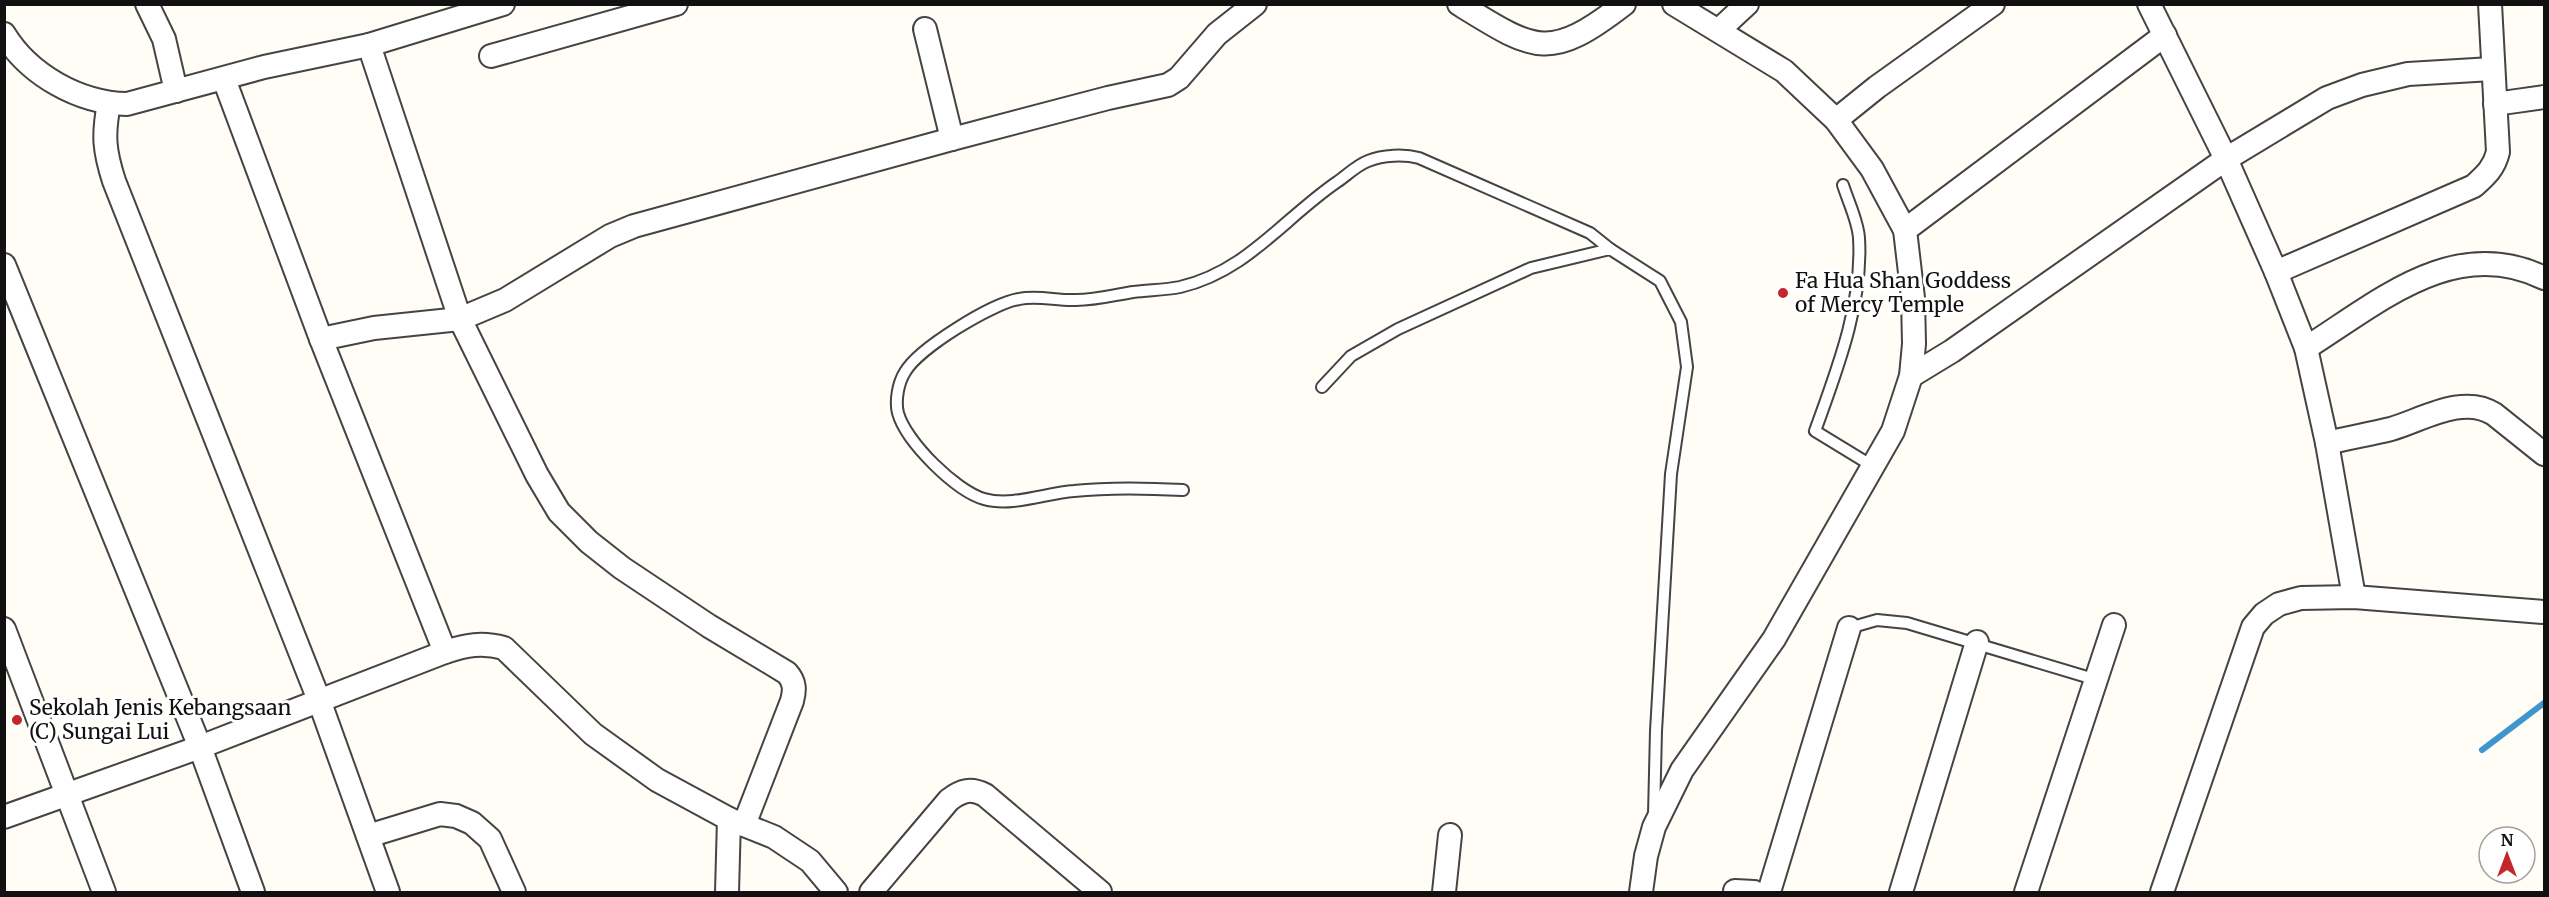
<svg xmlns="http://www.w3.org/2000/svg" width="2549" height="897" viewBox="0 0 2549 897" font-family="Merriweather,serif">
	<rect width="100%" height="100%" fill="#fffdf5"/>
	<g fill="none" stroke-linecap="round" stroke-linejoin="round">
		<polyline stroke="#3f96cf" stroke-width="6" points="2482,750 2544,703"/>
		<defs>
			<g id="lane">
				<path d="M1843,185C1848,201 1858,221 1859,238C1863,304 1837,370 1815,431L1874,467"/>
				<polyline points="1322,387 1351,356 1398,329 1531,268 1610,249 1660,281 1681,322 1687,367 1671,474 1656,731 1654,815"/>
				<path d="M1183,490C1146,488 1110,487 1074,491C1046,493 1012,507 984,499C956,491 906,442 898,413C895,401 898,383 905,372C919,348 991,304 1019,299C1038,295 1057,301 1076,300C1096,300 1114,295 1133,292C1148,290 1165,290 1180,287C1246,272 1283,219 1337,182C1346,176 1357,165 1368,161C1383,155 1404,154 1419,158L1590,233L1610,249"/>
				<polyline points="1849,628 1877,620 1907,623 2097,680"/>
			</g>
			<g id="street">
				<polyline points="147,4 164,39 176,91"/>
				<path d="M1459,4C1535,51 1549,62 1624,4"/>
				<polyline points="2149,4 2226,159 2276,272 2306,348 2327,443 2354,597"/>
				<polyline points="925,29 952,139"/>
				<polyline points="1719,30 1747,4"/>
				<path d="M4,34C29,75 79,103 127,104L264,67L369,45L503,4"/>
				<path d="M369,45L460,319L537,475L559,512L589,542L622,568L709,626L787,673C795,682 795,690 792,701L744,825"/>
				<polyline points="491,56 676,4"/>
				<polyline points="224,79 321,339 445,652"/>
				<path d="M109,103C103,135 104,150 114,181L319,700L388,892"/>
				<polyline points="2495,104 2544,97"/>
				<polyline points="1836,120 1877,87 1993,4"/>
				<polyline points="1905,230 2165,35"/>
				<polyline points="4,265 200,747 253,892"/>
				<path d="M2276,272L2474,186C2486,175 2494,168 2498,152L2490,4"/>
				<polyline points="321,339 374,328 460,319 505,300 610,236 634,226 952,139 1108,98 1168,85 1179,78 1217,34 1255,4"/>
				<path d="M2306,348C2379,302 2455,234 2544,278"/>
				<polyline points="1911,376 1952,351 2226,159 2327,98 2362,85 2408,74 2492,69"/>
				<path d="M2327,443C2348,438 2370,434 2391,429C2422,420 2463,394 2494,414L2544,454"/>
				<polyline points="4,629 104,892"/>
				<path d="M4,817L200,747L445,652C466,645 482,642 504,648L593,734L657,780L729,819L774,837L810,861L836,892"/>
				<polyline points="368,836 440,814 456,816 472,823 490,839 514,892"/>
				<polyline points="1735,891 1754,892"/>
				<polyline points="727,892 729,819"/>
				<path d="M871,892L949,800C962,790 971,788 985,795L1100,892"/>
				<polyline points="1444,892 1450,835"/>
				<polyline points="1641,892 1646,856 1654,827 1682,770 1774,639 1893,431 1911,376 1914,344 1913,298 1905,230 1872,169 1836,120 1784,71 1674,4"/>
				<polyline points="1769,892 1849,628"/>
				<polyline points="1901,892 1977,642"/>
				<polyline points="2026,892 2114,625"/>
				<polyline points="2162,892 2253,627 2264,614 2279,604 2301,598 2354,597 2544,612"/>
			</g>
		</defs>
		<use href="#lane" stroke="#444" stroke-width="14"/>
		<use href="#street" stroke="#444" stroke-width="26"/>
		<use href="#lane" stroke="#fff" stroke-width="10"/>
		<use href="#street" stroke="#fff" stroke-width="22"/>
	</g>
	<g fill="#c4262e" stroke="#fff" stroke-width="2">
		<circle cx="1783" cy="293" r="6"/>
		<circle cx="17" cy="720" r="6"/>
	</g>
	<g text-anchor="middle" stroke-width="6" stroke-linejoin="round" paint-order="stroke">
		<g font-size="21" fill="#111" stroke="#fff" text-anchor="start">
			<text x="1795" y="288">Fa Hua Shan Goddess<tspan x="1795" dy="24">of Mercy Temple</tspan></text>
			<text x="29" y="715">Sekolah Jenis Kebangsaan<tspan x="29" dy="24">(C) Sungai Lui</tspan></text>
		</g>
	</g>
	<rect width="2549" height="897" fill="none" stroke="#111111" stroke-width="12"/>
	<g transform="translate(2507 855)"><circle r="28" fill="#ffffff" stroke="#a0a0a0" stroke-width="1.5"/>
	<path d="M0-4.5L10 22L0 15L-10 22Z" fill="#c4262e"/>
	<text y="-9" font-size="16" font-weight="bold" text-anchor="middle" fill="#111111">N</text>
	</g>
</svg>
